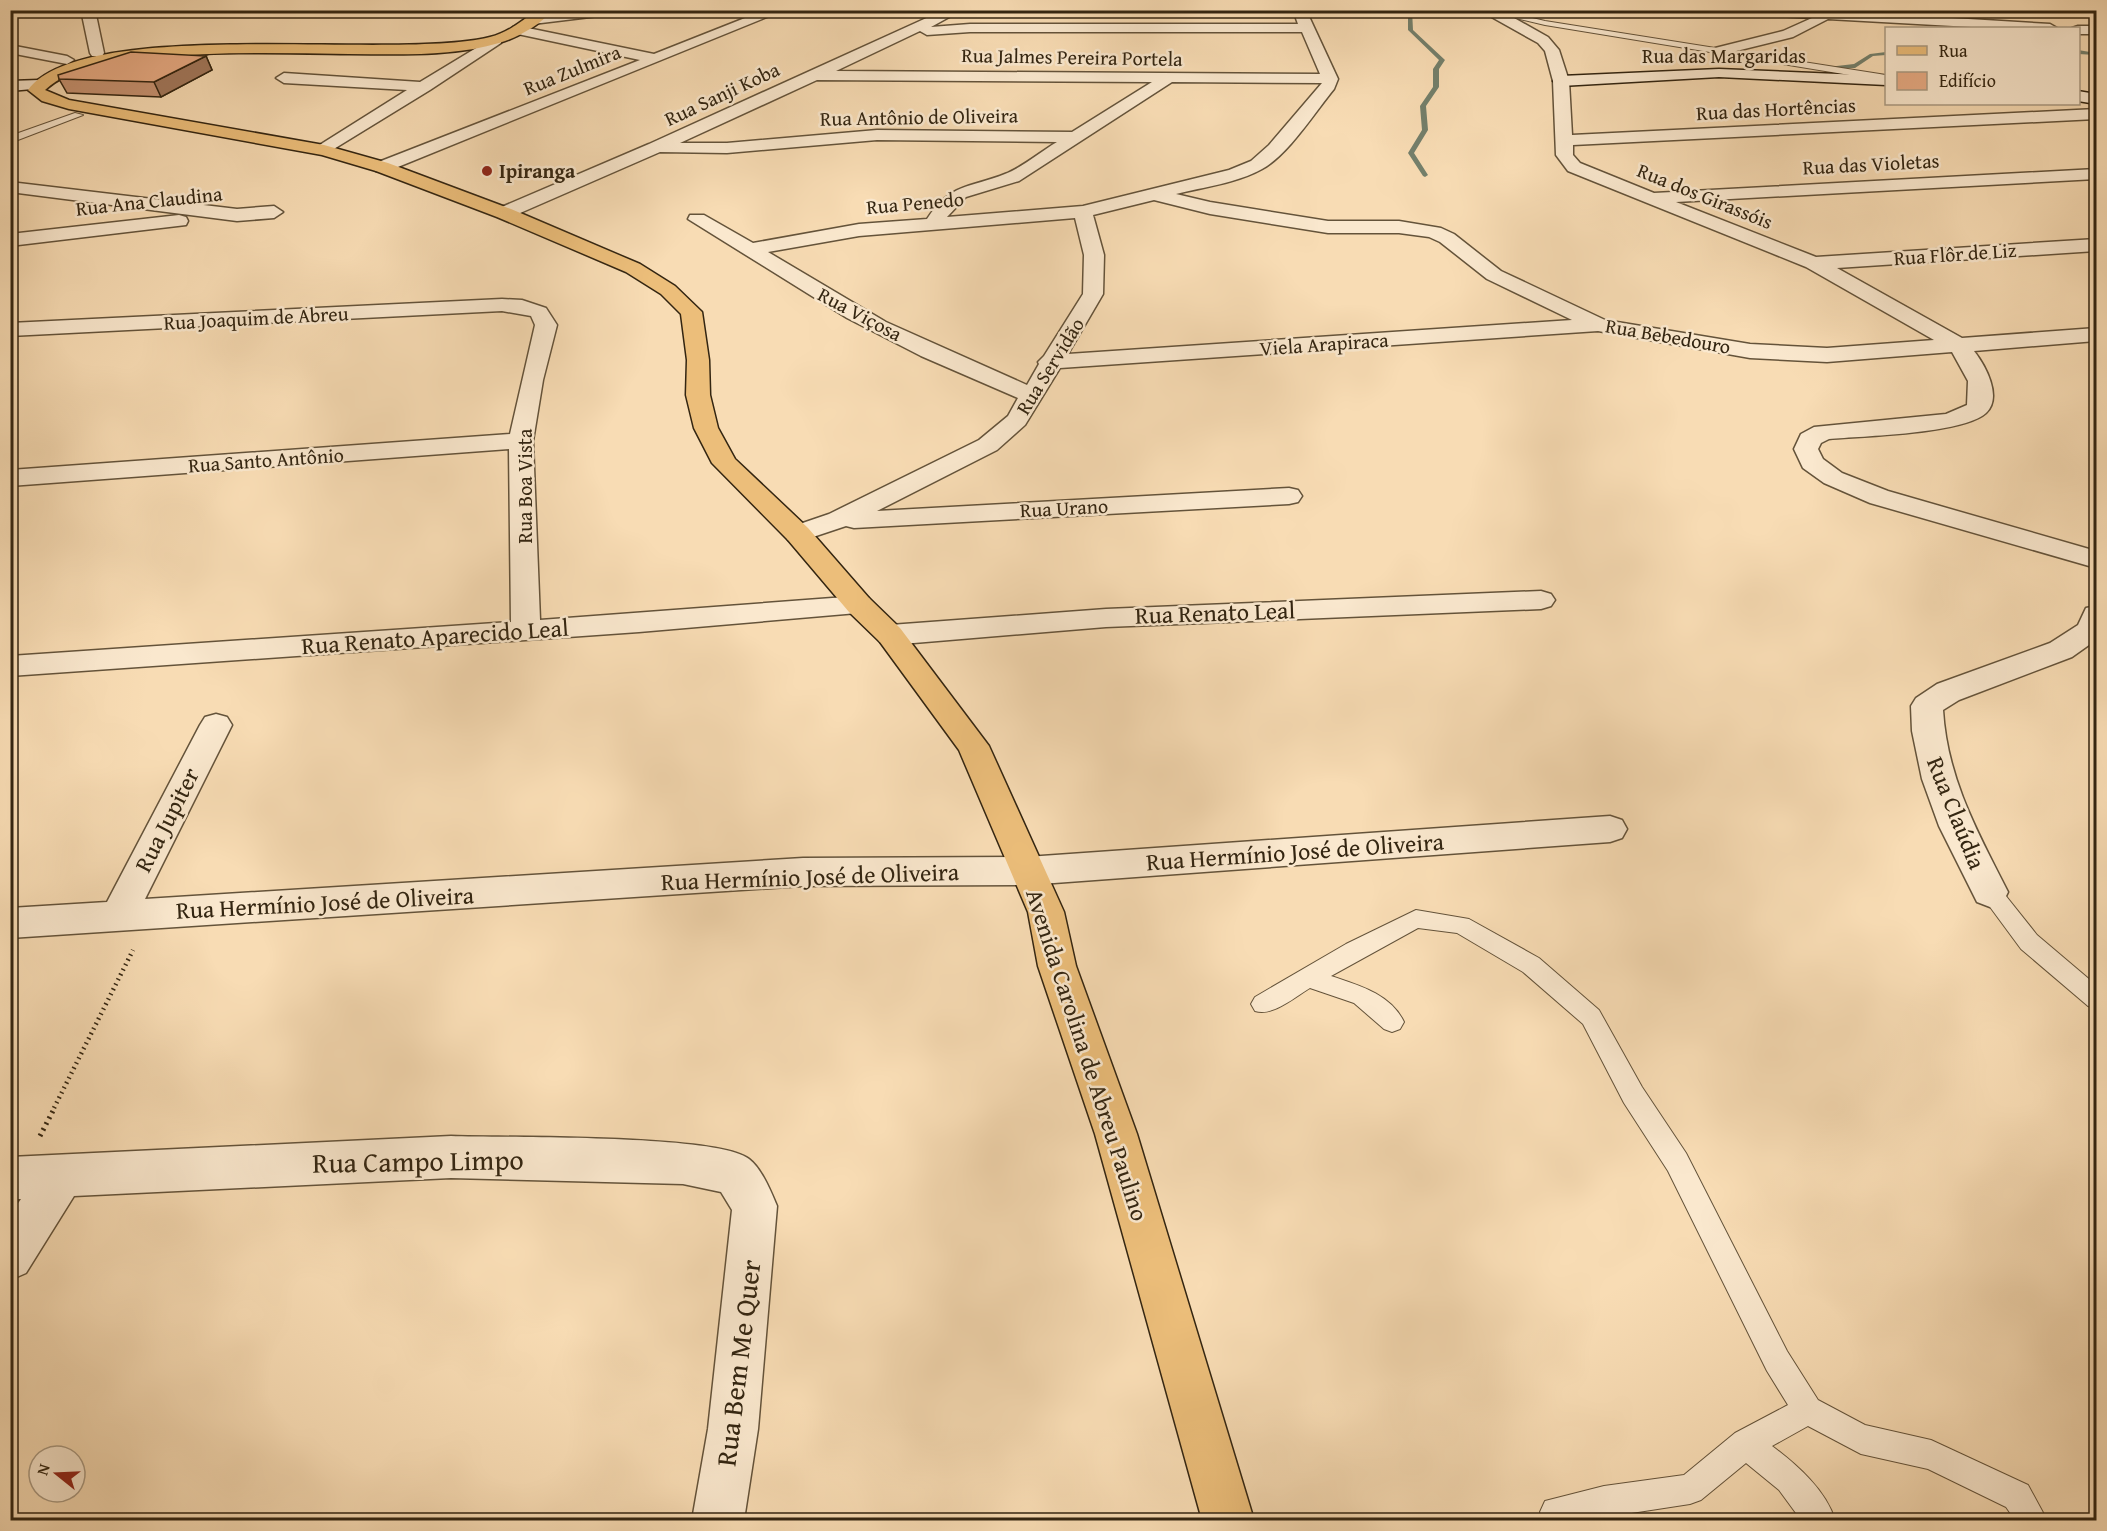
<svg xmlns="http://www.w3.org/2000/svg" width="2107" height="1531" viewBox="0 0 2107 1531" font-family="'Gentium Book Plus',serif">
	<rect width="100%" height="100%" fill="#f8dcb4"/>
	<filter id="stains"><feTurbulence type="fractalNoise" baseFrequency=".00333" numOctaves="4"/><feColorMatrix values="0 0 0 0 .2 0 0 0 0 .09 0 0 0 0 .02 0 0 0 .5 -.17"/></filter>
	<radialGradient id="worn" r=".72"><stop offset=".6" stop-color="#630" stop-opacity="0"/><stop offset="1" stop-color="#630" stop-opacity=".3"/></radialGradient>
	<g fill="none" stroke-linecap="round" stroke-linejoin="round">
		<g fill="#74806c" fill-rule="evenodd">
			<polygon points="1408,10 1412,10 1413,30 1445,60 1439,69 1439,87 1426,106 1428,130 1414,153 1428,175 1425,177 1423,176 1408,153 1422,130 1420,106 1433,87 1433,69 1439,60 1408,30"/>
			<polygon points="2078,50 2096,53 2096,55 2078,54"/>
			<polygon points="1886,52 1886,55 1873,56 1855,68 1831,69 1828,67 1854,64 1870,54"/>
		</g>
		<defs>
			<g id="lane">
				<polygon points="1481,10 1498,10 1545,21 1886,75 1886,81 1545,25"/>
				<polygon points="75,113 83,115 10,143 10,136"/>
				<polygon points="1990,883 1998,886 2037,935 2096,985 2096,1009 2088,1006 2021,949 1979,892 1982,886"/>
				<path d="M1416,910L1469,919L1539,958L1599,1010L1642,1087L1686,1153L1787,1351L1818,1400L1865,1425L1931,1440L2028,1485L2047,1520H2015L2006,1507L1928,1469L1861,1454L1808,1426L1772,1446C1797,1465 1826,1490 1835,1520H1801L1779,1490L1746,1463L1701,1500L1690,1504L1586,1520H1544L1540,1512L1545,1501L1604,1486L1684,1475L1735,1433L1788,1405L1767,1371L1668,1171L1624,1103L1583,1024L1523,972L1457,933L1418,928L1331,976C1358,985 1391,994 1404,1022L1400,1029L1392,1032L1384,1029L1354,1003L1310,988C1295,997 1272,1017 1255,1011L1251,1004L1255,997L1346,944Z"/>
			</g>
			<g id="street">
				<polygon points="81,10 95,10 104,53 102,56 92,56 90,53"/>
				<polygon points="578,10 621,10 615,14 533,24 526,20 533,16"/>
				<polygon points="765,10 784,10 388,171 376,171 373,167 376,163 640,60 513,33 513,27 518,26 654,54"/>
				<path d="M944,10H962L931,27L970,24H1298L1293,10H1306L1338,79L1334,89C1315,112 1288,155 1262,169C1237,183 1204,187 1176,194L1210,202L1328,221H1399L1441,228L1454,234L1501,271L1605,320L1750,344L1827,348L1934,340L1806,267L1568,171L1556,155L1553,81L1545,51L1538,43L1488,15L1487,10H1500L1548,37L1559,50L1569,81L1572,135L2096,109V119L1573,145V155L1580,163L1654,193L2096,169V179L1676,202L1816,257L2096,239V251L1837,268L1962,338L2096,328V341L1974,351C1985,365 2003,397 1986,413C1963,434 1862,436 1829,439L1821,443L1818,449L1823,459L1842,473L1888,491L2096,551V568L1870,503L1824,483L1803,468L1794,449L1801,434L1814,427L1946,414L1967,405L1968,381L1952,352L1827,362L1750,358L1598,331L1060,368L1025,425L997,450L877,511L1289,488L1298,490L1302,496L1298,502L1289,504L854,528L846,526L798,542L788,540L785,534L788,528L829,514L979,440L1008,416L1018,398L921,356L847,318L688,219L690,215H704L753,243L859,224L927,219C950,183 970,188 1005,174C1023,167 1040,152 1057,142L877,140L727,153L660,152L511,217L504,219L495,213L497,209L649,144ZM920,31L927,35L970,32H1302L1320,74L836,71ZM817,80L1152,82L1072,132L877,130L727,143H680ZM1172,82L1322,83L1269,145L1251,161L1229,170L1083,206L947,217L966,197L1019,181ZM1154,200L1210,214L1328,233H1399L1429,237L1440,242L1487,279L1572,320L1068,354L1103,294L1104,255L1093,215ZM1075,218L1084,255L1083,294L1044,356L1038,362L1039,364L1027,385L886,322L768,252L859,236Z"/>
				<polygon points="1739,10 1821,10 2050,24 2057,28 1989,28 1828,19 1793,37 1720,55 1715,54 1715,48 1783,31 1812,18 1745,14"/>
				<polygon points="2078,26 2096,26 2096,34 2078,34 2078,28 2072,28"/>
				<polygon points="496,36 501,37 501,43 430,90 324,155 316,150 318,146 407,90 284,83 276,78 284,73 420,82"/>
				<polygon points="10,45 67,56 74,60 67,64 10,53"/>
				<polygon points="10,182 237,209 274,206 283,212 274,218 237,221 10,192"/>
				<polygon points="179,215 186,217 188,221 186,225 10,246 10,234"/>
				<polygon points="502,299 522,300 546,308 557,325 543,380 533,441 540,620 859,596 869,598 873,605 869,612 639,632 10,676 10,656 511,622 509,449 10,486 10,470 510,434 535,325 531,316 502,311 10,336 10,323"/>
				<polygon points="1541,591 1551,594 1555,600 1551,606 1541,609 1106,627 890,645 880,642 875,635 880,628 890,625 1106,609"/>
				<path d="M2096,606V640L2072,657L1959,700L1943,710C1947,778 1978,833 2008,892L2003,902L1990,907L1977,902L1939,826L1922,779L1912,731L1911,706L1916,698L1937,684L2050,643L2078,625L2086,608Z"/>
				<polygon points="216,714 227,717 232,725 145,899 803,858 1027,857 1610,816 1622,820 1627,829 1622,838 1610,842 1027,885 803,886 10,938 10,908 107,902 200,725 205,717"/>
				<path d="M451,1136C502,1138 718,1134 749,1159C762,1169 771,1192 777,1206L758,1429L744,1520H692L708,1429L732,1210L721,1192L683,1184L451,1178L74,1196L26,1273L10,1280V1215L21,1199H10V1157Z"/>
			</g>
			<g id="secondary">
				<polygon points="1719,69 1886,76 1886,85 1719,77 1561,86 1553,81 1561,76"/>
				<polygon points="39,80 47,85 44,88 10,91 10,81"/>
				<polygon points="2078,91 2096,94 2096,104 2078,101"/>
			</g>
			<path id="primary" d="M537,10H553C540,25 517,38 499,43C452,57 398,54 349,54C282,53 215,51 148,58C113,62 73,65 45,90L69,100L324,145L388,163L511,209L640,264L675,286L702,312L709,360L710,395L718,428L735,459L808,528L869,598L900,628L989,746L1064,912L1076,966L1137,1134L1254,1520H1202L1095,1134L1038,966L1028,912L959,750L880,642L849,612L788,540L712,463L694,428L686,395L687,360L681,314L661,294L626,272L497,217L376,171L322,155L69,109L42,101L28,90C84,15 394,61 490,37C508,33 523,20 537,10Z"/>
		</defs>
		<use href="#lane" stroke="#64533a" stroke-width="2"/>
		<use href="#street" stroke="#64533a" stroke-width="3"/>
		<use href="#secondary" stroke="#332511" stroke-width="3"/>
		<use href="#primary" stroke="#332511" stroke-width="3"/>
		<polyline stroke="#332511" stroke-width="4.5" stroke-dasharray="1.5 4" stroke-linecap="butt" points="54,1108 133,950"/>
		<polyline stroke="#332511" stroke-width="5" stroke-dasharray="2 4.5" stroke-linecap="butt" points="40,1136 55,1107"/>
		<use href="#lane" fill="#fae8ce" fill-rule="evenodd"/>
		<use href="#street" fill="#fae8ce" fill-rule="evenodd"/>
		<use href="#secondary" fill="#fae8ce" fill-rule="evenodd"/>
		<use href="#primary" fill="#ecbe7a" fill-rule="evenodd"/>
	</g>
	<polygon fill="#c79372" stroke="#332511" stroke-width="1.5" points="206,56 212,70 161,97 67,93 59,79"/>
	<polygon fill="#a2785c" stroke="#332511" stroke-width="1.5" points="206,56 212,70 161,97 154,82"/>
	<polygon fill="#e7ab84" stroke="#332511" stroke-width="1.5" points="131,52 206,56 154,82 59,79 58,75"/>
	<circle fill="#8f2418" stroke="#fae8ce" stroke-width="2" cx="487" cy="171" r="6"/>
	<g text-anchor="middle" stroke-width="5" stroke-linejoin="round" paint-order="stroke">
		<g font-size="20" fill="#332511" stroke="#fae8ce">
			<text x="1724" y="63">Rua das Margaridas</text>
			<text transform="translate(1072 57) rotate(1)" y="7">Rua Jalmes Pereira Portela</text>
			<text transform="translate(572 70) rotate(-22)" y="7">Rua Zulmira</text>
			<text transform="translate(722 94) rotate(-25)" y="7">Rua Sanji Koba</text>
			<text transform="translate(1776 109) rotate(-3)" y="7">Rua das Hortências</text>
			<text transform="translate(919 117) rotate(-1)" y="7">Rua Antônio de Oliveira</text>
			<text transform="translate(1871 164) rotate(-3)" y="7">Rua das Violetas</text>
			<text transform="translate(1705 196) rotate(22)" y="7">Rua dos Girassóis</text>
			<text transform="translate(149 201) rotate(-6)" y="7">Rua Ana Claudina</text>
			<text transform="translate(915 203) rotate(-5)" y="7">Rua Penedo</text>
			<text transform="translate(1955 254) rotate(-4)" y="7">Rua Flôr de Liz</text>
			<text transform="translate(860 314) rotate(28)" y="7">Rua Viçosa</text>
			<text transform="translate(256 318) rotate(-3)" y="7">Rua Joaquim de Abreu</text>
			<text transform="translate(1668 336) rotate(10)" y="7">Rua Bebedouro</text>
			<text transform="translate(1324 344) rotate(-4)" y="7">Viela Arapiraca</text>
			<text transform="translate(1050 366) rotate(-58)" y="7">Rua Servidão</text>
			<text transform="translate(266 460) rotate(-4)" y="7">Rua Santo Antônio</text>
			<text transform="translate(525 486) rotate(-90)" y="7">Rua Boa Vista</text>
			<text transform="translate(1064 508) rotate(-3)" y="7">Rua Urano</text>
		</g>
		<g font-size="20" font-weight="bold" fill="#332511" stroke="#fae8ce" text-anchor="start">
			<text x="499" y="178">Ipiranga</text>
		</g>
		<g font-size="24" fill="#332511" stroke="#fae8ce">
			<text transform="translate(1215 613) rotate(-2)" y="8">Rua Renato Leal</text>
			<text transform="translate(435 637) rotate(-4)" y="8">Rua Renato Aparecido Leal</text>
			<text transform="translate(1956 813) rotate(68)" y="8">Rua Claúdia</text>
			<text transform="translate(167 820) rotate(-63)" y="8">Rua Jupiter</text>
			<text transform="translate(1295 852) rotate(-4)" y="8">Rua Hermínio José de Oliveira</text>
			<text transform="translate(810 877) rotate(-2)" y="8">Rua Hermínio José de Oliveira</text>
			<text transform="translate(325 903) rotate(-3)" y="8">Rua Hermínio José de Oliveira</text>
			<text transform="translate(1087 1055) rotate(72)" y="8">Avenida Carolina de Abreu Paulino</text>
		</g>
		<g font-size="28" fill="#332511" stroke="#fae8ce">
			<text transform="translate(418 1161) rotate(-1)" y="10">Rua Campo Limpo</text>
			<text transform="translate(738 1363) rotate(-83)" y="10">Rua Bem Me Quer</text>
		</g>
	</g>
	<rect width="2107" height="1531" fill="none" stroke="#f8dcb4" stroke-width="36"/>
	<rect x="12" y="12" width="2083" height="1507" fill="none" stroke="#332511" stroke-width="3"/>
	<rect x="18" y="18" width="2071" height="1495" fill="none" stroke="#332511" stroke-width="1.5"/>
	<rect x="1885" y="27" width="195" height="78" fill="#fae8ce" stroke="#aa9a82" stroke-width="1.5"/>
	<rect x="1897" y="46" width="30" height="9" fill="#ecbe7a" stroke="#aa9a82" stroke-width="1.5"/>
	<text x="1939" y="57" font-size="18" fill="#332511">Rua</text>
	<rect x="1897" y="72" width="30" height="18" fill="#e7ab84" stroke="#aa9a82" stroke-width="1.5"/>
	<text x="1939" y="87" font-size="18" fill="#332511">Edifício</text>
	<g transform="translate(57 1474) rotate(288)"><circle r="28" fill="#fae8ce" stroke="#aa9a82" stroke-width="1.5"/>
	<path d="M0-4.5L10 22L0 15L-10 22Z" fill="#8f2418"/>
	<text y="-9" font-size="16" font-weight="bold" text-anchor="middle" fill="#332511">N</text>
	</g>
	<rect width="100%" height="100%" filter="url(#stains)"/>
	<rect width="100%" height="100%" fill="url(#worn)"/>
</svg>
